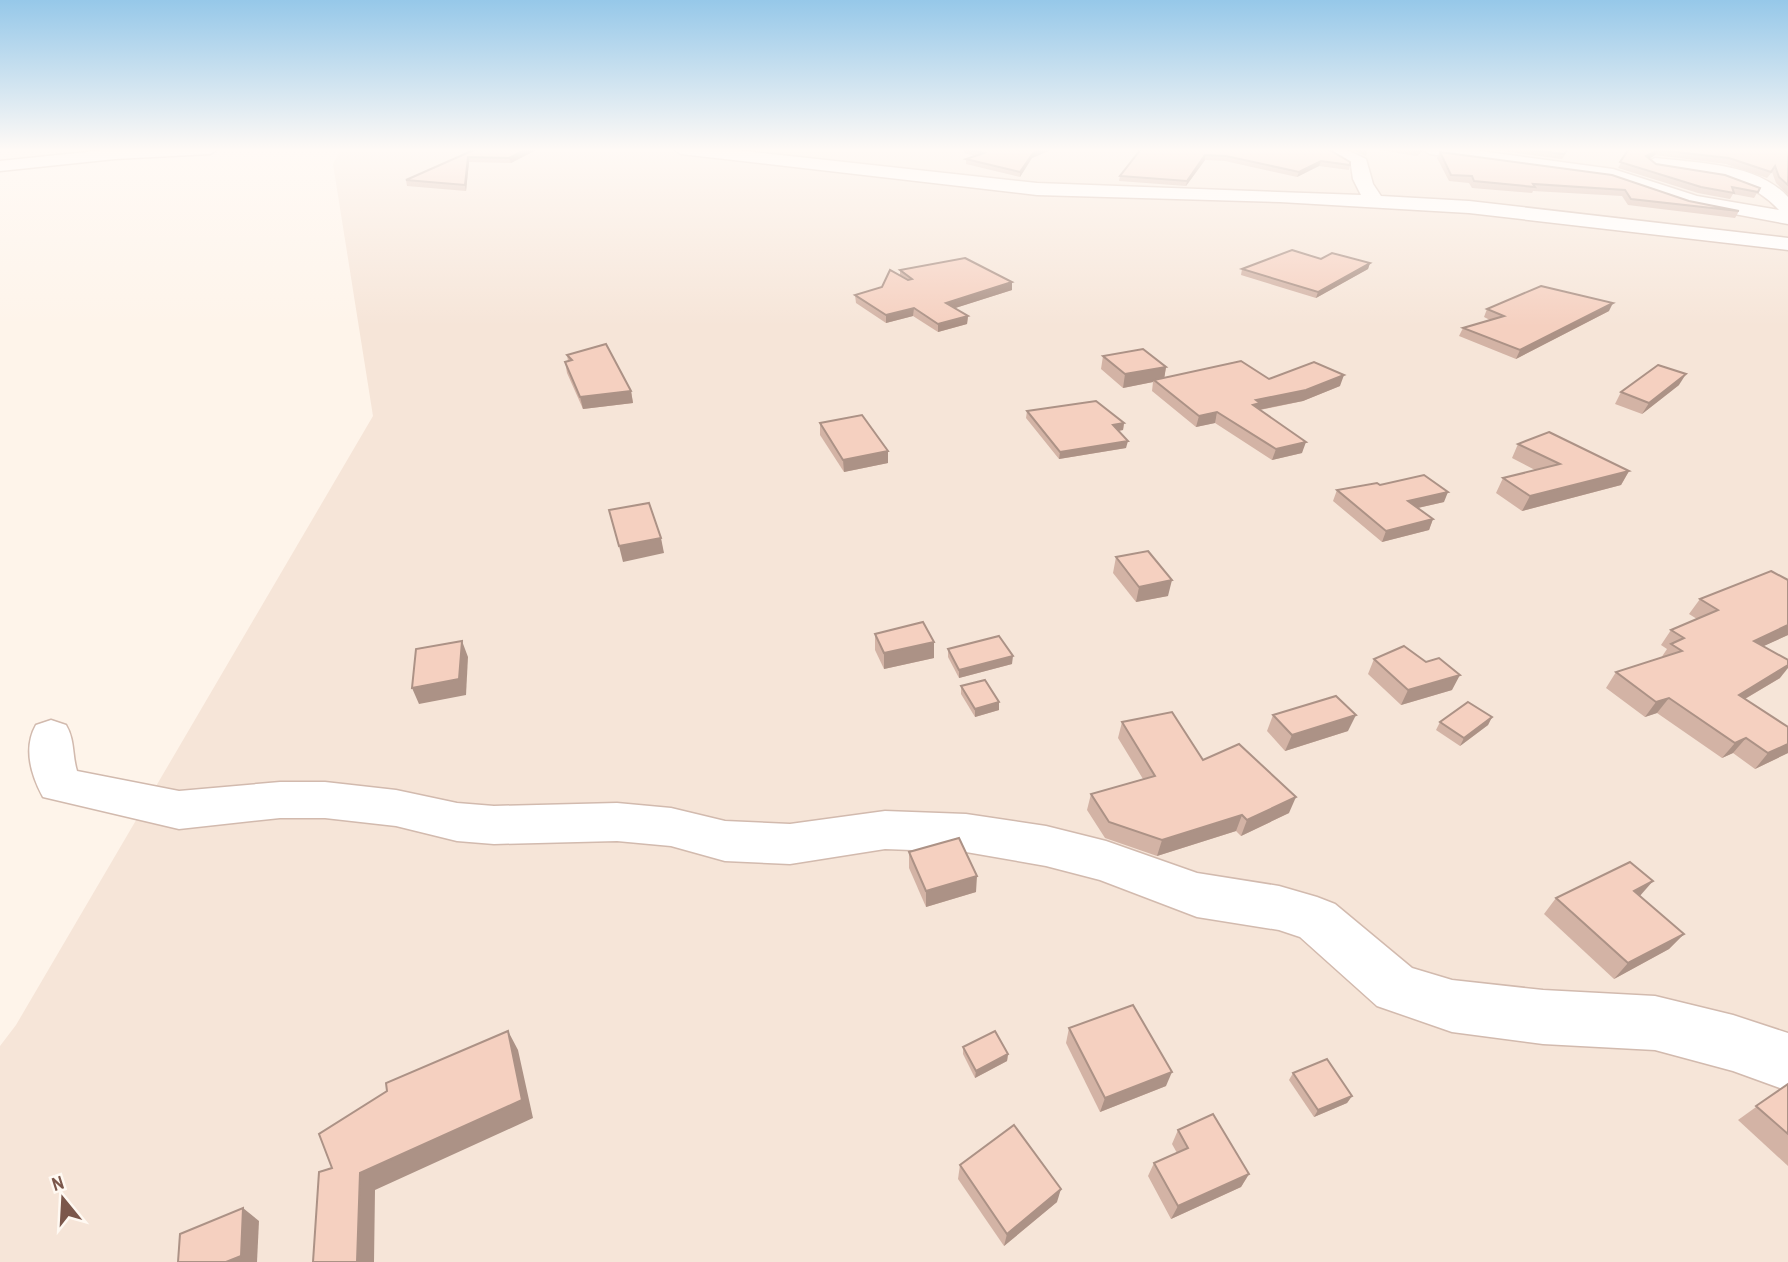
<svg xmlns="http://www.w3.org/2000/svg" width="1788" height="1262" viewBox="0 0 1788 1262" font-family="'Archivo Narrow',sans-serif">
	<rect width="100%" height="100%" fill="#fef4ea"/>
	<polygon fill="#f6e5d8" points="341,149 1788,149 1788,1262 0,1262 0,1046 16,1025 373,416 333,164"/>
	<g fill="none" stroke-linecap="round" stroke-linejoin="round">
		<defs>
			<g id="minor">
				<polygon points="115,149 218,149 210,154 115,159 0,171 0,161"/>
				<polygon points="673,149 725,149 1037,183 1361,195 1353,179 1351,165 1324,149 1345,149 1366,159 1373,184 1381,196 1469,201 1788,238 1788,250 1469,213 1280,202 1037,195 681,154"/>
				<path d="M1422,149H1466L1613,169L1697,196L1779,210C1754,182 1719,176 1683,172C1672,170 1654,171 1646,163L1655,158C1697,163 1757,163 1788,197V224L1686,205L1610,179L1430,154Z"/>
				<path d="M51,720L66,725C75,740 72,755 77,771L179,791L280,782H325L396,790L457,803L494,806L617,803L671,808L725,821L790,824L885,811L966,814L1046,826L1106,841L1197,873L1279,886L1317,897L1335,904L1412,968L1452,980L1543,990L1655,996L1733,1015L1788,1033V1091L1733,1071L1655,1050L1543,1044L1452,1032L1377,1006L1300,937L1279,930L1197,917L1100,880L1046,866L966,852L885,849L790,864L725,861L671,846L617,841L494,844L457,841L396,826L325,818H280L179,829L43,797C31,775 23,748 36,725Z"/>
			</g>
		</defs>
		<use href="#minor" stroke="#d2baae" stroke-width="3"/>
		<use href="#minor" fill="#fff" fill-rule="evenodd"/>
	</g>
	<g fill="#d3b3a5">
		<polygon points="476,149 538,149 511,163 469,162 466,191 407,186 406,180"/>
		<polygon points="961,149 1053,149 1032,158 1020,177 966,164 966,159 975,156 964,153 964,150"/>
		<polygon points="1141,149 1328,149 1350,165 1349,170 1319,166 1297,177 1225,161 1205,160 1186,186 1119,181 1120,176"/>
		<polygon points="1350,149 1367,149 1367,151 1366,156"/>
		<polygon points="1372,149 1423,149 1422,152 1417,156"/>
		<polygon points="1485,149 1569,149 1562,159"/>
		<polygon points="1629,149 1788,149 1788,195 1776,183 1772,172 1767,178 1726,164 1655,155 1649,159 1656,164 1760,188 1754,198 1733,194 1730,199 1698,193 1618,168"/>
		<polygon points="1440,152 1689,201 1739,211 1735,218 1628,205 1622,196 1533,191 1532,193 1472,188 1469,183 1449,181 1437,158"/>
		<polygon points="1321,259 1370,263 1368,269 1316,298 1241,275 1242,269"/>
		<polygon points="900,270 1012,282 1012,290 955,308 968,316 967,324 938,332 913,316 886,323 856,303 855,295 882,287 900,276"/>
		<polygon points="1487,309 1609,311 1516,359 1459,336 1463,328 1490,320 1484,317"/>
		<polygon points="567,355 631,391 633,403 583,409 567,373 565,362 568,361"/>
		<polygon points="1103,356 1166,367 1164,378 1269,379 1340,386 1303,401 1260,410 1302,453 1272,460 1215,423 1196,427 1152,391 1153,382 1123,388 1101,369"/>
		<polygon points="1679,385 1642,414 1615,404 1621,392"/>
		<polygon points="1027,411 1124,423 1123,430 1118,431 1126,448 1059,459 1026,418"/>
		<polygon points="820,423 888,463 844,472 820,435"/>
		<polygon points="1518,444 1629,471 1621,485 1522,511 1496,493 1503,478 1535,470 1512,458"/>
		<polygon points="1380,485 1444,502 1418,508 1433,519 1429,530 1382,542 1333,501 1337,490"/>
		<polygon points="1116,557 1168,596 1136,602 1113,573"/>
		<polygon points="1788,580 1788,635 1763,646 1780,678 1745,699 1788,727 1788,753 1755,769 1733,753 1722,758 1657,713 1645,717 1606,688 1616,672 1661,658 1667,649 1661,645 1671,630 1697,619 1689,614 1700,599"/>
		<polygon points="875,634 934,642 934,658 884,669 875,650"/>
		<polygon points="948,649 1012,664 959,678 948,657"/>
		<polygon points="1374,659 1452,690 1401,705 1368,674"/>
		<polygon points="961,686 999,710 975,717 961,694"/>
		<polygon points="1273,715 1348,731 1285,751 1267,731"/>
		<polygon points="1492,717 1488,725 1460,746 1436,730 1440,722"/>
		<polygon points="1122,722 1203,760 1289,813 1241,836 1236,831 1157,856 1105,838 1087,810 1091,794 1143,779 1118,738"/>
		<polygon points="909,852 976,892 926,907 909,868"/>
		<polygon points="1556,898 1684,934 1669,949 1614,979 1544,914"/>
		<polygon points="1069,1028 1166,1086 1100,1112 1066,1043"/>
		<polygon points="963,1047 1008,1054 1007,1061 975,1078 963,1054"/>
		<polygon points="1293,1073 1352,1096 1347,1103 1314,1117 1289,1080"/>
		<polygon points="1788,1084 1788,1166 1738,1120"/>
		<polygon points="1178,1130 1249,1174 1241,1187 1171,1219 1148,1176 1154,1163 1177,1153 1172,1144"/>
		<polygon points="960,1165 1057,1202 1004,1246 958,1179"/>
	</g>
	<g fill="#ac9286">
		<polygon points="527,149 538,149 511,163 509,158"/>
		<polygon points="1043,149 1053,149 1032,158 1020,177 1020,172 1033,153"/>
		<polygon points="1658,150 1655,155 1644,162 1646,156"/>
		<polygon points="1205,155 1205,160 1186,186 1187,181"/>
		<polygon points="468,157 469,162 466,191 465,185"/>
		<polygon points="1321,161 1319,166 1297,177 1299,172"/>
		<polygon points="1370,263 1368,269 1316,298 1318,292"/>
		<polygon points="1012,282 1012,290 946,311 946,303"/>
		<polygon points="1613,303 1609,311 1516,359 1520,350"/>
		<polygon points="914,308 913,316 886,323 886,315"/>
		<polygon points="968,316 967,324 938,332 938,324"/>
		<polygon points="1166,367 1164,380 1154,380 1153,382 1123,388 1125,374"/>
		<polygon points="1686,374 1679,385 1642,414 1649,403"/>
		<polygon points="1344,375 1340,386 1303,401 1258,410 1250,416 1256,400"/>
		<polygon points="631,391 633,403 583,409 580,397"/>
		<polygon points="1217,412 1215,423 1196,427 1199,416"/>
		<polygon points="1124,423 1123,430 1112,432 1113,425"/>
		<polygon points="1128,441 1126,448 1059,459 1060,452"/>
		<polygon points="1306,442 1302,453 1272,460 1276,449"/>
		<polygon points="888,451 888,463 844,472 843,460"/>
		<polygon points="1629,471 1621,485 1522,511 1530,496"/>
		<polygon points="1448,492 1444,502 1404,511 1408,501"/>
		<polygon points="1433,519 1429,530 1382,542 1386,531"/>
		<polygon points="661,538 664,553 623,562 619,546"/>
		<polygon points="1172,580 1168,596 1136,602 1139,587"/>
		<polygon points="1788,625 1788,635 1742,656 1754,641"/>
		<polygon points="462,641 468,657 466,695 419,704 412,688"/>
		<polygon points="934,642 934,658 884,669 884,653"/>
		<polygon points="1013,656 1012,664 959,678 959,670"/>
		<polygon points="1788,665 1788,668 1780,678 1726,710 1739,695"/>
		<polygon points="1460,675 1452,690 1401,705 1408,690"/>
		<polygon points="1669,698 1657,713 1645,717 1656,702"/>
		<polygon points="999,702 999,710 975,717 975,709"/>
		<polygon points="1356,715 1348,731 1285,751 1292,735"/>
		<polygon points="1492,717 1488,725 1460,746 1464,738"/>
		<polygon points="1746,738 1733,753 1722,758 1735,743"/>
		<polygon points="1788,744 1788,753 1755,769 1768,753"/>
		<polygon points="1296,797 1289,813 1241,836 1247,820"/>
		<polygon points="1242,815 1236,831 1157,856 1162,840"/>
		<polygon points="977,876 976,892 926,907 926,891"/>
		<polygon points="1653,881 1639,897 1634,891"/>
		<polygon points="1684,934 1669,949 1614,979 1628,963"/>
		<polygon points="508,1031 518,1050 533,1118 375,1190 374,1262 357,1262 360,1173"/>
		<polygon points="1008,1054 1007,1061 975,1078 976,1071"/>
		<polygon points="1172,1072 1166,1086 1100,1112 1105,1098"/>
		<polygon points="1352,1096 1347,1103 1314,1117 1318,1110"/>
		<polygon points="1249,1174 1241,1187 1171,1219 1178,1206"/>
		<polygon points="1061,1189 1057,1202 1004,1246 1007,1234"/>
		<polygon points="243,1208 259,1221 257,1262 226,1262"/>
	</g>
	<g fill="#f5d0c0" stroke="#ac9286" stroke-width="2">
		<polygon points="476,149 527,149 509,158 468,157 465,185 406,180"/>
		<polygon points="966,149 1043,149 1033,153 1020,172 966,159 984,153"/>
		<polygon points="1141,149 1328,149 1350,162 1350,165 1321,161 1299,172 1226,156 1205,155 1187,181 1120,176"/>
		<polygon points="1403,149 1422,149 1418,151"/>
		<polygon points="1523,149 1568,149 1564,154"/>
		<polygon points="1629,149 1788,149 1788,185 1779,177 1775,166 1771,172 1729,158 1658,150 1646,156 1656,164 1725,175 1760,188 1758,192 1732,187 1734,193 1701,187 1620,162"/>
		<polygon points="1440,152 1612,175 1689,201 1739,211 1631,199 1625,190 1533,184 1535,187 1474,181 1472,176 1451,175"/>
		<polygon points="1292,250 1321,259 1332,253 1370,263 1318,292 1242,269"/>
		<polygon points="965,258 1012,282 946,303 968,316 938,324 914,308 886,315 855,295 882,287 890,270 908,280 912,279 900,270"/>
		<polygon points="1541,286 1613,303 1520,350 1463,328 1504,316 1487,309"/>
		<polygon points="606,344 631,391 580,397 565,362 572,360 567,355"/>
		<polygon points="1143,349 1166,367 1125,374 1103,356"/>
		<polygon points="1241,361 1269,379 1314,362 1344,375 1306,390 1256,400 1260,403 1253,405 1306,442 1276,449 1217,412 1199,416 1154,380"/>
		<polygon points="1658,365 1686,374 1649,403 1621,392"/>
		<polygon points="1096,401 1124,423 1113,425 1128,441 1060,452 1027,411"/>
		<polygon points="862,415 888,451 843,460 820,423"/>
		<polygon points="1549,432 1629,471 1530,496 1503,478 1560,464 1518,444"/>
		<polygon points="1424,475 1448,492 1408,501 1433,519 1386,531 1337,490 1377,483 1380,485"/>
		<polygon points="649,503 661,538 619,546 609,510"/>
		<polygon points="1148,551 1172,580 1139,587 1116,557"/>
		<polygon points="1771,571 1788,580 1788,625 1754,641 1788,660 1788,665 1739,695 1788,727 1788,744 1768,753 1746,738 1735,743 1669,698 1656,702 1616,672 1682,651 1671,644 1684,638 1671,630 1718,610 1700,599"/>
		<polygon points="923,622 934,642 884,653 875,634"/>
		<polygon points="999,636 1013,656 959,670 948,649"/>
		<polygon points="462,641 459,679 412,688 416,649"/>
		<polygon points="1404,646 1426,662 1439,658 1460,675 1408,690 1374,659"/>
		<polygon points="985,680 999,702 975,709 961,686"/>
		<polygon points="1336,696 1356,715 1292,735 1273,715"/>
		<polygon points="1468,702 1492,717 1464,738 1440,722"/>
		<polygon points="1172,712 1203,760 1239,744 1296,797 1247,820 1242,815 1162,840 1109,822 1091,794 1155,776 1122,722"/>
		<polygon points="959,838 977,876 926,891 909,852"/>
		<polygon points="1630,862 1653,881 1634,891 1684,934 1628,963 1556,898"/>
		<polygon points="1133,1005 1172,1072 1105,1098 1069,1028"/>
		<polygon points="508,1031 522,1100 360,1173 357,1262 313,1262 319,1172 332,1168 319,1134 387,1091 386,1083"/>
		<polygon points="995,1031 1008,1054 976,1071 963,1047"/>
		<polygon points="1327,1059 1352,1096 1318,1110 1293,1073"/>
		<polygon points="1788,1084 1788,1134 1756,1106"/>
		<polygon points="1213,1114 1249,1174 1178,1206 1154,1163 1188,1148 1178,1130"/>
		<polygon points="1014,1125 1061,1189 1007,1234 960,1165"/>
		<polygon points="243,1208 241,1256 226,1262 178,1262 180,1234"/>
	</g>
	<linearGradient id="sky" x2="0" y2="1"><stop stop-color="#96c8e9"/><stop offset="0.46" stop-color="#fffaf6"/><stop offset="1" stop-color="#fffaf6" stop-opacity="0"/></linearGradient>
	<rect width="1788" height="326" fill="url(#sky)"/>
	<g transform="translate(63 1199) rotate(342)" stroke="#fff9f2" stroke-width="5" paint-order="stroke">
	<path d="M0-5L12 26L0 18L-12 26Z" fill="#7b574b"/>
	<text y="-10" font-size="19" font-weight="bold" text-anchor="middle" fill="#7b574b">N</text>
	</g>
</svg>
